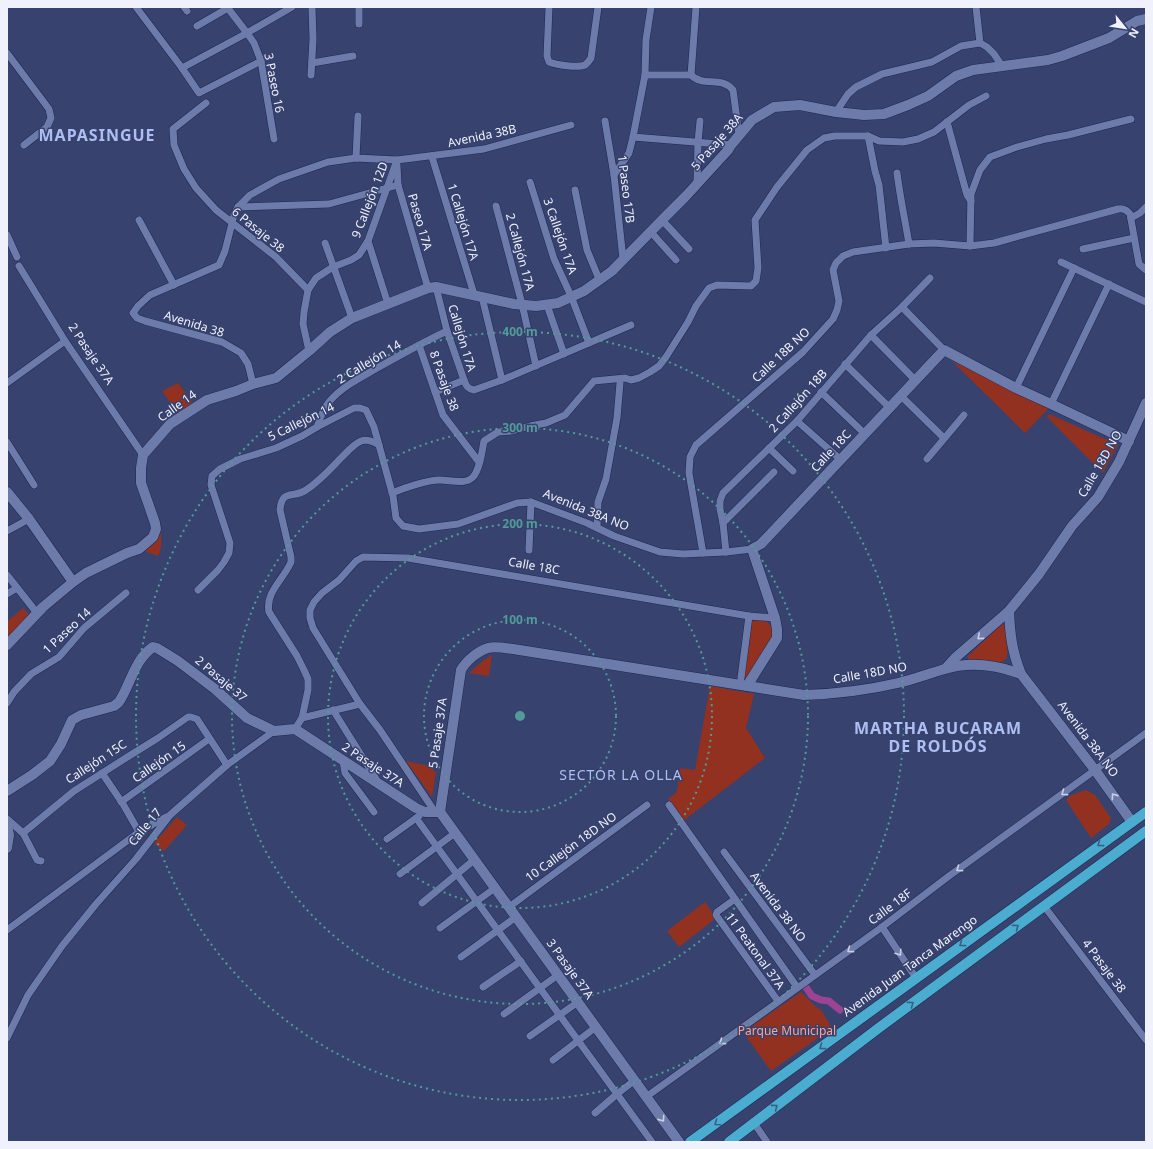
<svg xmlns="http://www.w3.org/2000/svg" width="1153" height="1149" viewBox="0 0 1153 1149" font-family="'Noto Sans',sans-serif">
	<rect width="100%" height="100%" fill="#37426e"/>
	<g fill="#933121">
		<polygon points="952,361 1049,408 1025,433"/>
		<polygon points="178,383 193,403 178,413 162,391"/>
		<polygon points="1049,414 1118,445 1103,473 1047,417"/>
		<path d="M160,531C162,538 162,549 158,556L144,551Z"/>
		<polygon points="23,608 30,616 7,639 7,622"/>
		<polygon points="750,618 767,621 775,632 748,681 741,680"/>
		<polygon points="1002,624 1008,626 1007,658 1002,662 968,661 968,656"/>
		<polygon points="492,655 489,676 469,673 484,660"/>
		<polygon points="710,686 754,694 746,728 765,758 683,821 668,799 677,792 680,768 695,770"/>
		<polygon points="406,761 434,767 433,771 436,772 432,797"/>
		<polygon points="1086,790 1095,795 1111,818 1109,824 1091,838 1066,800 1071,795"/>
		<polygon points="177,817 187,825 164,851 154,843"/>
		<polygon points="705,902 716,918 679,947 667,931"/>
		<polygon points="801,992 815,1006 821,1010 832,1028 771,1071 743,1032"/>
	</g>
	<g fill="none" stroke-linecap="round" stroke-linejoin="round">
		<polyline stroke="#9d4393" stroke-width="7" points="805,986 812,996 821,1000 829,1001 840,1010"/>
		<defs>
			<g id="street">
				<polyline points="136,7 182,68 199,93 261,61"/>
				<polyline points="184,7 187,11"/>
				<polyline points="227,7 247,33 254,43 261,61 274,139"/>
				<path d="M549,7L547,56L549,62C556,65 578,68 585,65C588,63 589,61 591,58L598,7"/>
				<polyline points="976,7 980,43"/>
				<polyline points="359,24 359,7"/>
				<polyline points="197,26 228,8"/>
				<polyline points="7,53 49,109 51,118 47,127 24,145"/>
				<polyline points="312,63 353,56"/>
				<polyline points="182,68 247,33 292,7"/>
				<polyline points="311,75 313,39 312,7"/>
				<path d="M645,75H691C704,88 721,75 733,90L739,135"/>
				<polyline points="691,75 696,7"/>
				<polyline points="206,103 173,129 174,145 184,169 196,188 216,210 276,257 308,290"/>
				<polyline points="836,112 848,94 856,87 882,74 932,62 961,46 980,43 987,47 994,54 1002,66"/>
				<polyline points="605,121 614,175 623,259"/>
				<polyline points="947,122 967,195 971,201"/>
				<polyline points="868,136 875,171 879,185 886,248"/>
				<polyline points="633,137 731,145"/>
				<polyline points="432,157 474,294"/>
				<polyline points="356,158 358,116"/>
				<polyline points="397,165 398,185 428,288"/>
				<path d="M897,173C900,197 905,220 909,244"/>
				<polyline points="614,175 629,153 633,137 645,75 646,40 651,7"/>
				<polyline points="530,182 554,259 571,296 589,343"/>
				<polyline points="697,185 698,142 700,121"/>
				<polyline points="575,190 587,250 599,279"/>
				<polyline points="496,206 522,304 536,366"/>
				<polyline points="238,207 329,204 398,185"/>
				<polyline points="1131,218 1140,213 1146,207"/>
				<polyline points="139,220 174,285"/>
				<polyline points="662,220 689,249"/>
				<polyline points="650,231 676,260"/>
				<polyline points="7,235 17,257"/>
				<polyline points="368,241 388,304"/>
				<polyline points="325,243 352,318"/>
				<polyline points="970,246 971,194 980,170 990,157 1017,147 1046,139 1068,135 1131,119"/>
				<polyline points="1083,249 1134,238"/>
				<polyline points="1061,262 1146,302"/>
				<polyline points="19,266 65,341 143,455"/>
				<path d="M436,287L447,331L464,380C466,386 468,389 474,390L502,380L631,325"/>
				<polyline points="482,297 502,380"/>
				<polyline points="547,305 564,354"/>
				<polyline points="902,307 944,350"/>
				<polyline points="871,335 916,381"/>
				<polyline points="419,345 443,415 479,462"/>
				<polyline points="309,351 303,324 304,312 308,290 316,278 333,267 351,260 359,255 368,241 397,160"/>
				<polyline points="845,364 890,408"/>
				<polyline points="7,383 65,341"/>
				<polyline points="253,384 248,364 241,353 222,342 145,321 137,318 133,313 138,306 150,295 219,265 225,251 234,215 238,207 250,195 279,179 328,162 356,158 397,160 484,149 571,125"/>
				<polyline points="1016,388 1074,268"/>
				<polyline points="435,392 464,380"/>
				<polyline points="821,392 865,434"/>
				<polyline points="901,396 944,438"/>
				<polyline points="1051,404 1109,284"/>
				<polyline points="797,421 841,460"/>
				<path d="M317,427C320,418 323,409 329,402C342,386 362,377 379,367C402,354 424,342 447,331"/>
				<polyline points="7,442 34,485"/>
				<polyline points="769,448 793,471"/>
				<polyline points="927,459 964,415"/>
				<path d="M392,493C404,488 427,480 440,480C450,480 466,485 473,477C480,469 482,451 484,441L498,432L512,431L530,426L546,423L565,415L594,381L625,378L631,380L639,378L650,372L659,366L666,357L688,322L696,306L709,288L717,285L751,286L756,281L758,268L755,220L777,187L807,150L824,138L835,136H868L879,141L903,142L918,139L934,132L969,105L986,96"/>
				<polyline points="723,523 774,472"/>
				<polyline points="597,528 598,502 606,479 617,418 620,383"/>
				<polyline points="7,531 29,519"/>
				<polyline points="529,550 531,502"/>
				<polyline points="726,552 723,523 720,509 720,501 723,493 797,421 871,335 902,307 930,278"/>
				<path d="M703,553L689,473L690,457L696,445L803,352L833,319L837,310L839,301L833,270L836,263L843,256L853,252L909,244L934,243L970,246L994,243L1118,209C1123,208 1127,210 1130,214L1139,264L1146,270"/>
				<polyline points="7,575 37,613"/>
				<polyline points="198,590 218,570 224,562 229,553 230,543 211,485 212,476 220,469 240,459 276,448 302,436 317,427 354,408 360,408 366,410 374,427 393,496 396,518 403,526 419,529 458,524 517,503 531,502 587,523 614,536 660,552 683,554 726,552 752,549"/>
				<polyline points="7,594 17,588"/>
				<polyline points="741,678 749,616"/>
				<polyline points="7,703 14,692 31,674 59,657 84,628 126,593"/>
				<polyline points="333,710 378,782"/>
				<polyline points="302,718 360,704"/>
				<path d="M295,729L302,718L308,690V679L304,670L297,656L269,612C265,592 284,579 291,562V557L280,510C282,488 293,499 306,490C320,481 331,468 342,457C348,451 354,444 361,441C367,439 374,442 379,445"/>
				<polyline points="343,761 345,773 374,812"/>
				<polyline points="102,773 123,804 139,832"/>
				<polyline points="121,802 209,739"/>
				<polyline points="669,805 797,987"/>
				<polyline points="435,812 380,730 360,704 313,628 310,618 310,610 314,602 322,593 339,580 356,561 363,557 408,558 749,616 775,618"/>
				<polyline points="416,818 652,1142"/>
				<polyline points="7,819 23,833 37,860 41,861"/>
				<polyline points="23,833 74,791 129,756 158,738 188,717 191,717 197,719 227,765"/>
				<polyline points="387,839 419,816"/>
				<polyline points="724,852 815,975"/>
				<polyline points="400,874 455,833"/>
				<polyline points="735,899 717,912 716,915 778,1001"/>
				<polyline points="422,903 474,860"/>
				<polyline points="1044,906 1146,1040"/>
				<polyline points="509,907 647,805"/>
				<polyline points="882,927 916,978"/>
				<polyline points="440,928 495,888"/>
				<polyline points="7,930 139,832 166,817"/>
				<polyline points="461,957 516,917"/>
				<polyline points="483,987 521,961"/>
				<polyline points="504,1014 558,975"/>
				<polyline points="530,1036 578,1002"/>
				<polyline points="7,1038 28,995 62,946 96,904 136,859 170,815 227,765 274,731"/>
				<polyline points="553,1060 596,1027"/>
				<polyline points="646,1097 882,927 949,876 1146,733"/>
				<polyline points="595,1113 617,1094 635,1080"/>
				<polyline points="754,1123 767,1142"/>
			</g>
			<g id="secondary">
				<polyline points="7,492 29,519 73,582"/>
				<path d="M1009,611C1010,635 1012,651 1021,674L1095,770L1132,822"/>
				<polyline points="7,645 43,607 73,582 86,573 127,553 139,549 153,537 156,529 155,523 141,483 141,468 143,455 170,424 207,400 236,391 253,384 276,378 309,351 330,332 352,318 428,288 436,287 514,304 536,306 558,303 584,291 612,271 666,216 686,196 728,150 731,145 752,120 774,107 800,105 836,112 864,115 884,114 908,105 928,96 956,76 973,70 1048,60 1062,56 1109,38 1137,21 1146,19"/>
				<polyline points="946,668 955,658 1009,611 1039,574 1072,526 1098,497 1119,462 1146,403"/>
				<polyline points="747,686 777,638 777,629 775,618 752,549 761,544 944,350 1016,388 1051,404 1129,441"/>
				<path d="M7,791L32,775L50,761L61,744L72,720L81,715L114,706L119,702C131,684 134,660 153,647L157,648L178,661L215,689L247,718L274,731L295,729L416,808L425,812H440"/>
				<path d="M440,812L461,670C466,661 478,651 488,648C495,646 505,648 513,649L804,695C836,694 868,690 898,683C915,679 930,673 945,669C971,661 996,665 1021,674"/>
				<polyline points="440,812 679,1142"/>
				<polyline points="7,825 9,835 7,848"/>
			</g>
			<g id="primary">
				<polyline points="690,1142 1146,812"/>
				<polyline points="729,1142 880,1027 1146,831"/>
			</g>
		</defs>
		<use href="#street" stroke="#1f2751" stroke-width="8"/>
		<use href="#secondary" stroke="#1f2751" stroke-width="11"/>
		<use href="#primary" stroke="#1f2751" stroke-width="11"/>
		<use href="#street" stroke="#6d7bab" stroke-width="7"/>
		<use href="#secondary" stroke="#6d7bab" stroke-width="10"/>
		<use href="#primary" stroke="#4aadd0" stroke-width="10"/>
	</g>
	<defs><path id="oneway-chevron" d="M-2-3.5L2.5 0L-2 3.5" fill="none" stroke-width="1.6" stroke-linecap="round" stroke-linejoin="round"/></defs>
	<g stroke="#c8cee4">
		<use href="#oneway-chevron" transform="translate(980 637) rotate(140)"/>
		<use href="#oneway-chevron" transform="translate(1064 793) rotate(144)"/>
		<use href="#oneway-chevron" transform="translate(1114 796) rotate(-125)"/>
		<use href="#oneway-chevron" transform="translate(959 869) rotate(144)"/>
		<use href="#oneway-chevron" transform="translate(850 950) rotate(144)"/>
		<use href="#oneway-chevron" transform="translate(899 953) rotate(56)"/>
		<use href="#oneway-chevron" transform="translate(722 1042) rotate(144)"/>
		<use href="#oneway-chevron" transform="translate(662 1119) rotate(55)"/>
	</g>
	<g stroke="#3c5d86">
		<use href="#oneway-chevron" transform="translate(1100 844) rotate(144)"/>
		<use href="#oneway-chevron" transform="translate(1016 927) rotate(-36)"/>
		<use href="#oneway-chevron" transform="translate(962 944) rotate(144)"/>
		<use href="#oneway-chevron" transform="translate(911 1004) rotate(-36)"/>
		<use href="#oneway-chevron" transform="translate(822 1047) rotate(144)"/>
		<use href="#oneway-chevron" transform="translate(775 1107) rotate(-37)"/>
		<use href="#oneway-chevron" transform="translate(717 1123) rotate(145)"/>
	</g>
	<g fill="none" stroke="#529b99" stroke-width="2" stroke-dasharray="2 4">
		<circle cx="520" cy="716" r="96"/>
		<circle cx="520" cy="716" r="192"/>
		<circle cx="520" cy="716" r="288"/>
		<circle cx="520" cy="716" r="384"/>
	</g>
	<g text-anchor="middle" stroke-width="3" stroke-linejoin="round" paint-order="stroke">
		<g font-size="12" fill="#eff2fd" stroke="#37426e">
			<text transform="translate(274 83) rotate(79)" y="4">3 Paseo 16</text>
			<text transform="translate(482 136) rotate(-12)" y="4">Avenida 38B</text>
			<text transform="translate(717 142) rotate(-49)" y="4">5 Pasaje 38A</text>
			<text transform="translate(626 189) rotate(83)" y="4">1 Paseo 17B</text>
			<text transform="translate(370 200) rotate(-69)" y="4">9 Callejón 12D</text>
			<text transform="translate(420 222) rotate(74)" y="4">Paseo 17A</text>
			<text transform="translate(463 222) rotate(73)" y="4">1 Callejón 17A</text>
			<text transform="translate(258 230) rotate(39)" y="4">6 Pasaje 38</text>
			<text transform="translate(560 236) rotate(71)" y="4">3 Callejón 17A</text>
			<text transform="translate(520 252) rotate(75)" y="4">2 Callejón 17A</text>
			<text transform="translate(194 324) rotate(17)" y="4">Avenida 38</text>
			<text transform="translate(462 338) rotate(73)" y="4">Callejón 17A</text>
			<text transform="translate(91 354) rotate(56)" y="4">2 Pasaje 37A</text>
			<text transform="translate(781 355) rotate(-43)" y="4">Calle 18B NO</text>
			<text transform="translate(369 362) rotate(-31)" y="4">2 Callejón 14</text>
			<text transform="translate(444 381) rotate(70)" y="4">8 Pasaje 38</text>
			<text transform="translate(798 401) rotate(-48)" y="4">2 Callejón 18B</text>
			<text transform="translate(177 406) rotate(-36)" y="4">Calle 14</text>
			<text transform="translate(301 422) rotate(-26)" y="4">5 Callejón 14</text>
			<text transform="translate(831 451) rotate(-47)" y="4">Calle 18C</text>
			<text transform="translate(1100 464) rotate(-60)" y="4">Calle 18D NO</text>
			<text transform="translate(586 510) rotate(22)" y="4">Avenida 38A NO</text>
			<text transform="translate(534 566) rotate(10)" y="4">Calle 18C</text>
			<text transform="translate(67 631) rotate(-43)" y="4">1 Paseo 14</text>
			<text transform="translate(870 673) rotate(-10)" y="4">Calle 18D NO</text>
			<text transform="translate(221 679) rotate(40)" y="4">2 Pasaje 37</text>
			<text transform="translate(438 733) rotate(-82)" y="4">5 Pasaje 37A</text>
			<text transform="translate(1088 739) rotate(53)" y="4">Avenida 38A NO</text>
			<text transform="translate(96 762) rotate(-33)" y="4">Callejón 15C</text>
			<text transform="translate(159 762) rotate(-35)" y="4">Callejón 15</text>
			<text transform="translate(373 765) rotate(33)" y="4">2 Pasaje 37A</text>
			<text transform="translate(145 827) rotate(-51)" y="4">Calle 17</text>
			<text transform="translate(571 847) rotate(-36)" y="4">10 Callejón 18D NO</text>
			<text transform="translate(778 907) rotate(53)" y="4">Avenida 38 NO</text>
			<text transform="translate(890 907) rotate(-37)" y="4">Calle 18F</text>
			<text transform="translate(755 951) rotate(54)" y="4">11 Peatonal 37A</text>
			<text transform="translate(910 966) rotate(-36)" y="4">Avenida Juan Tanca Marengo</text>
			<text transform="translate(1104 966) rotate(53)" y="4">4 Pasaje 38</text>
			<text transform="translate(570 969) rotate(54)" y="4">3 Pasaje 37A</text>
		</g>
		<g font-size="12" fill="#fea492" stroke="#37426e">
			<text x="787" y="1035">Parque Municipal</text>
		</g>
		<g font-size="14" letter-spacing="1" fill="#afbef2" stroke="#37426e">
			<text x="621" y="780">SECTOR LA OLLA</text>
		</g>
		<g font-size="16" font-weight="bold" letter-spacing="1" fill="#afbef2" stroke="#37426e">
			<text x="97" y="141">MAPASINGUE</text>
			<text x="938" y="734">MARTHA BUCARAM<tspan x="938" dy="18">DE ROLDÓS</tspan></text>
		</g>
	</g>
	<circle cx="520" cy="716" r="6" fill="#529b99" stroke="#37426e" stroke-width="2"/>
	<g font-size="12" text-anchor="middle" font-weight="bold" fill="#529b99" stroke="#37426e" stroke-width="3" stroke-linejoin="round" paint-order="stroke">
		<text x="520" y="336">400 m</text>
		<text x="520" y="432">300 m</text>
		<text x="520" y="528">200 m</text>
		<text x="520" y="624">100 m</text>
	</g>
	<rect width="1153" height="1149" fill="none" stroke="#eff2fd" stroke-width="16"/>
	<g transform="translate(1125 28) rotate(120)" stroke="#37426e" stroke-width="3" paint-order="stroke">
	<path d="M0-3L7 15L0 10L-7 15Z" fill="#eff2fd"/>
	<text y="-6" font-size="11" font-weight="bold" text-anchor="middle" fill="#eff2fd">N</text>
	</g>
</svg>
